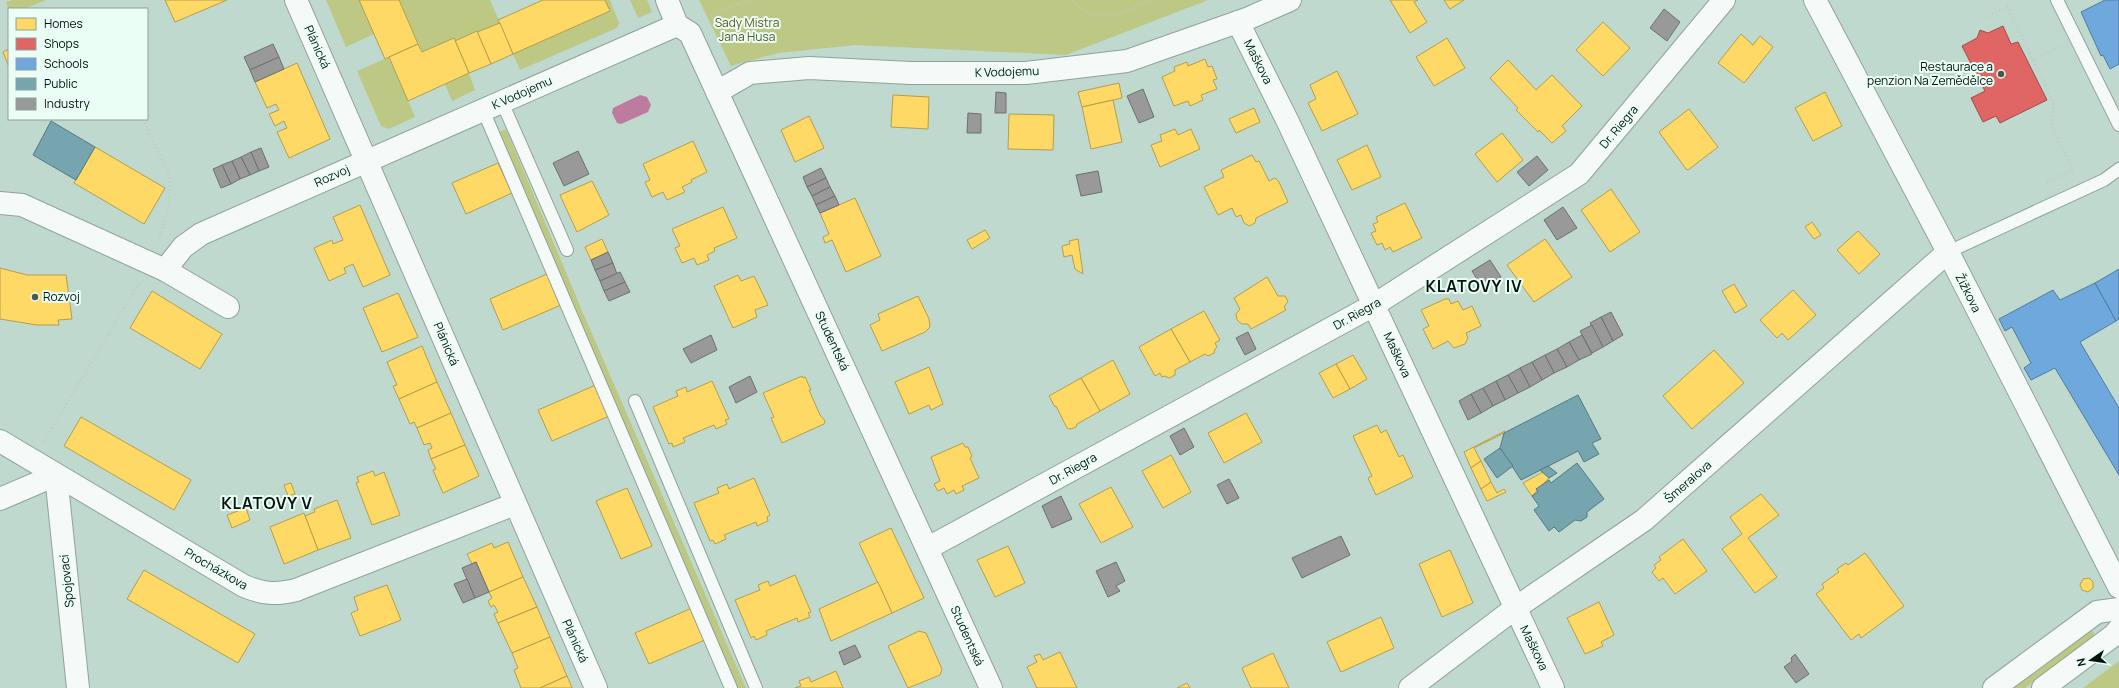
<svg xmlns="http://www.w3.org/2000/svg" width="2119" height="688" viewBox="0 0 2119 688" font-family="Manrope,sans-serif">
	<rect width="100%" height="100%" fill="#bfd9cf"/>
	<g fill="#bcc884">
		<polygon points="12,0 46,0 24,9 9,10 6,2"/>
		<polygon points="326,0 359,0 374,34 346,47"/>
		<polygon points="399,0 490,0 500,23 455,41 453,38 422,52"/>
		<polygon points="605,0 610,0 619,23 617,28 520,70 513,54 610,11"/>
		<polygon points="630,0 647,0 652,12 638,18"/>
		<polygon points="699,0 1208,0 1066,55 856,45 778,53 731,66"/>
		<polygon points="389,57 415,117 389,129 381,126 357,71"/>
		<polygon points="469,73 475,90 452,101 445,84"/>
		<polygon points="506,129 583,313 746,688 736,688 497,133"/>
		<polygon points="2089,630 2094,632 2094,636 2092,639 2025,688 2010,688"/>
		<polygon points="2119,661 2119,688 2083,688"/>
	</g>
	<polygon fill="#be7ba0" points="640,95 647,97 651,105 648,112 621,124 617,123 612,113 613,108"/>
	<g fill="#ffd966" stroke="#b39e4c">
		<polygon points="165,0 227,0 175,22"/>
		<polygon points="359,0 399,0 418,44 385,59"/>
		<polygon points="543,0 605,0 610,11 513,54 498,20"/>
		<polygon points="1390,0 1418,0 1414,2 1427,22 1410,33"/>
		<polygon points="1444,0 1464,0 1450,9"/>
		<polygon points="1603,22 1630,48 1603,76 1576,50"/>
		<polygon points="500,23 513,54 491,64 477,32"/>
		<polygon points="477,31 491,64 469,73 455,41"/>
		<polygon points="1741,34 1753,45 1760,36 1773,47 1744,83 1718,63"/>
		<polygon points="454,38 469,73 408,101 389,57 418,44 422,52"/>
		<polygon points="1447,38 1465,68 1434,86 1416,57"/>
		<polygon points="9,49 9,67 3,52"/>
		<polygon points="1205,59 1208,67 1212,66 1217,79 1213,80 1217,89 1201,95 1203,100 1190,106 1188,101 1174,106 1162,77 1175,71 1174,67 1187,62 1188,66"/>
		<polygon points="1508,60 1536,90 1552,75 1582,106 1562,126 1566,131 1552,143 1539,130 1538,132 1516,110 1518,108 1490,78"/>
		<polygon points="297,63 330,139 289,158 277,132 287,128 284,121 275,126 269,114 279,110 276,104 267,108 255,82"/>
		<polygon points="1337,71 1358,114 1322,131 1308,103 1316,99 1310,85"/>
		<polygon points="1119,83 1122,98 1082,107 1078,92"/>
		<polygon points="1825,92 1842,126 1813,141 1795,108"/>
		<polygon points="893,95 929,97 928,129 891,127"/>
		<polygon points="1113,100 1122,142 1091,149 1082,107"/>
		<polygon points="1254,108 1260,122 1236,133 1229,119"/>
		<polygon points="1689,109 1718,147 1688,170 1686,169 1659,132"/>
		<polygon points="1009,114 1054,115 1053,150 1008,149"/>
		<polygon points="809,116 824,148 795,162 781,130"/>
		<polygon points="1175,129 1178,135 1191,129 1200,149 1160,167 1151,145 1162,141 1160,135"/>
		<polygon points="1502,133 1523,160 1497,182 1475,154"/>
		<polygon points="693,141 707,172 691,180 692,182 682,187 685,192 667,200 663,192 652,197 645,182 650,180 643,164"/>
		<polygon points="1367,145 1381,177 1352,190 1337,160"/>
		<polygon points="95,147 165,188 144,224 74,183"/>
		<polygon points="1252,155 1256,162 1259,161 1269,181 1275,178 1279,182 1288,202 1256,218 1255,223 1249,226 1244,223 1241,215 1236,217 1232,208 1218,215 1204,187 1224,177 1221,170"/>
		<polygon points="498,163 512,193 466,214 452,183"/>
		<polygon points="592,181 609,215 577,232 560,195"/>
		<polygon points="1611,189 1640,232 1610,252 1581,210"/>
		<polygon points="855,198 881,256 846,272 832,240 825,243 823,237 829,234 820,213"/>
		<polygon points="1405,203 1422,238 1393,252 1390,247 1385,250 1382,243 1377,245 1371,233 1376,231 1373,224 1378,222 1376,217"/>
		<polygon points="360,205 390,275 363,287 353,264 344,268 346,273 329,281 314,248 332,240 333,244 343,240 333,217"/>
		<polygon points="723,207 737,238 714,248 715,251 707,255 709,260 697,265 694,258 682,263 675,248 680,246 672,229"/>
		<polygon points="1812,222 1821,235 1814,239 1805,227"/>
		<polygon points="985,230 990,238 972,249 967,240"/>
		<polygon points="1858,231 1880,254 1859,274 1837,250"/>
		<polygon points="602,239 608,252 591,260 585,247"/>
		<polygon points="1078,239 1083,274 1075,269 1072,255 1064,257 1062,246 1070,244 1069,241"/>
		<polygon points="1545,239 1572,277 1534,302 1507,265"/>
		<polygon points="0,268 27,275 66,275 72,319 58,320 59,325 37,325 0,319"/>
		<polygon points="547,274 561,305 503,330 490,299"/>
		<polygon points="738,275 741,281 754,276 768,305 755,310 757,317 733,328 714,286"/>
		<polygon points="1267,277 1278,296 1285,296 1288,301 1284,307 1286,310 1251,329 1248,324 1242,324 1237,320 1236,314 1240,309 1234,298"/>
		<polygon points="1734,284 1747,306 1735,313 1722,291"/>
		<polygon points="1793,290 1816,315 1788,340 1782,333 1777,338 1760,320"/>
		<polygon points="152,291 222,334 200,369 130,328"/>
		<polygon points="398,293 418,337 382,352 363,308"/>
		<polygon points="918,296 929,319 930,327 925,332 882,351 870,325 880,320 878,314"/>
		<polygon points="1445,299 1449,299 1451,304 1458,301 1463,310 1472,306 1481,326 1466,333 1468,338 1465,344 1454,348 1448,341 1433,349 1423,329 1429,326 1421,310"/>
		<polygon points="1204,311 1220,340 1215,343 1217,347 1215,349 1214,353 1208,356 1205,354 1190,362 1171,329"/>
		<polygon points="1171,329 1190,362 1175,370 1175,375 1169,378 1165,376 1162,377 1160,373 1155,376 1139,347"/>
		<polygon points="422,346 437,382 399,399 393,386 397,385 387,362"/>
		<polygon points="1714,350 1744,383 1692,429 1663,396"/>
		<polygon points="1353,355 1367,379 1350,389 1336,364"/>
		<polygon points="1113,360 1130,394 1100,411 1081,378"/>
		<polygon points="1336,364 1350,389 1333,398 1319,373"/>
		<polygon points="929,367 943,404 931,410 929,405 909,414 895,382"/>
		<polygon points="802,376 803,378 805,377 811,390 809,390 820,415 825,421 824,424 782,443 771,418 774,417 763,393"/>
		<polygon points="1081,378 1100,411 1077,424 1076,427 1071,429 1067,428 1056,406 1055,407 1049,396"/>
		<polygon points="712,381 729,419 725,420 727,424 716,429 714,425 683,438 685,442 673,447 672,443 669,444 653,407 678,396 676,391 686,387 687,392"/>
		<polygon points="437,382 451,413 417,428 414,422 410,424 399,399"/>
		<polygon points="596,385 609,416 552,441 538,410"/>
		<polygon points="451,413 465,445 431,459 428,450 432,448 430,443 424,445 417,428"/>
		<polygon points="1246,413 1262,442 1224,463 1208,433"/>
		<polygon points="81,417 191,480 174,510 64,446"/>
		<polygon points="1377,425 1381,433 1386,430 1399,457 1403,455 1413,477 1376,495 1368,478 1372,476 1353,436"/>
		<polygon points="1505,431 1504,433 1474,448 1481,461 1471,468 1464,452"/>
		<polygon points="963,443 965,447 968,447 972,456 970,458 979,478 962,486 964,490 956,494 954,490 947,494 944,488 938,491 934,484 940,481 931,457"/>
		<polygon points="465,445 479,476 443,493 433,470 436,469 431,459"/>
		<polygon points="1171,455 1191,492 1163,508 1142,471"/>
		<polygon points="1481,461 1491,482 1481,489 1471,468"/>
		<polygon points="373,471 375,476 384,472 400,515 372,525 356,483 359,482 357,477"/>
		<polygon points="1543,472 1549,478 1532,496 1523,483"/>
		<polygon points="754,478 770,515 767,517 768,521 757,526 756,522 724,535 726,539 715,544 713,540 710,541 694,503 719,493 717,488 727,484 729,489"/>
		<polygon points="1491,482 1497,493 1504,489 1506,492 1487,501 1481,489"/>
		<polygon points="291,483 295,494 288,496 284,485"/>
		<polygon points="1111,487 1133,527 1101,543 1079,504"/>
		<polygon points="627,488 652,546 621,559 596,501"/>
		<polygon points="1761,494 1779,515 1748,538 1777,577 1755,593 1722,549 1742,534 1730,517"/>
		<polygon points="337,500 351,538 318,550 305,516 315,512 314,509"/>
		<polygon points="246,508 250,520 232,528 227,515"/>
		<polygon points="304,513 318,550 284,564 270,527"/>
		<polygon points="891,528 924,598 892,613 859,543"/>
		<polygon points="1683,539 1707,571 1675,594 1663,578 1659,581 1652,572 1656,568 1654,565 1661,560 1659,557"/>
		<polygon points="508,542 523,577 489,592 476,562 472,564 467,554 492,543 494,548"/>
		<polygon points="1008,546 1025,583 995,597 977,560"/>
		<polygon points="1450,550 1473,603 1442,617 1419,564"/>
		<polygon points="1865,553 1904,606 1861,638 1859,634 1851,640 1816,594 1824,588 1822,584 1839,572 1837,569 1846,563 1848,565"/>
		<polygon points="144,570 255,634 238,663 127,599"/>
		<polygon points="795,575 811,612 808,613 810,617 798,622 797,618 766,631 767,635 756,640 754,636 751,638 735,600 760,590 758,585 768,581 770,586"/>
		<polygon points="523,577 537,607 498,623 494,614 498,612 494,605 491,607 488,601 492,598 489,592"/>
		<polygon points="2089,578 2093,582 2093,588 2088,592 2082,590 2080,585 2083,579"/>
		<polygon points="878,582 892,613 831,641 819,609"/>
		<polygon points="387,585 401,620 360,636 351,613 358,610 354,597"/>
		<polygon points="1599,602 1614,635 1601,642 1603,646 1585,654 1567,618"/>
		<polygon points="537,607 550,637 512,653 498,623"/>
		<polygon points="694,607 707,639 649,664 635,633"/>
		<polygon points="1381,617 1394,648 1341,672 1327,642"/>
		<polygon points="919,631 926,633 942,669 940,675 908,688 888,646"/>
		<polygon points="550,637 567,676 540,688 521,688 514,670 518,668 512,653"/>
		<polygon points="1060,652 1077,688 1037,688 1027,667 1037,662 1034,656 1040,654 1043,660"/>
		<polygon points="1273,653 1289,688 1251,688 1242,668"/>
		<polygon points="836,671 843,688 795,688 801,686 799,681 809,677 811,682"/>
		<polygon points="567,676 572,688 540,688"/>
		<polygon points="1187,683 1190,688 1177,688"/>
	</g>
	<polygon fill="#e06666" stroke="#9e4d4c" points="2003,26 2011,44 2018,42 2047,100 2000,123 1996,116 1983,122 1971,98 1985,91 1962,46 1977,38 1980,30 1988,33"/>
	<g fill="#6fa8dc" stroke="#4f7c9e">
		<polygon points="2105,0 2119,0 2119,64 2110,69 2103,55 2101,56 2081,12"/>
		<polygon points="2119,269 2119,319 2116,321 2095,283"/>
		<polygon points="2095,283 2116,321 2080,342 2119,408 2119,475 2055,368 2031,380 2024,368 2031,363 2012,327 2005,331 1999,319 2053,290 2060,300"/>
	</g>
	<g fill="#76a5af" stroke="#547a7f">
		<polygon points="51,121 95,147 76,180 33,155"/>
		<polygon points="1578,395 1601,439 1592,443 1599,454 1584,462 1578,451 1521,480 1500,448 1504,433"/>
		<polygon points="1500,448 1513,466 1497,478 1484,459"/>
		<polygon points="1577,463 1604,499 1587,512 1587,517 1581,521 1575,520 1559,532 1554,527 1549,531 1534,510 1539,506 1532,496 1538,492 1536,489 1549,480 1551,483"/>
		<polygon points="1548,466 1557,473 1549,478 1540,470"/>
	</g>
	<g fill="#999" stroke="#6c716f">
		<polygon points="1664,9 1680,22 1667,41 1650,28"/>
		<polygon points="273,44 279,57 250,70 244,57"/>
		<polygon points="279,57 284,69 255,82 250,70"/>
		<polygon points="1143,89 1154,117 1139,123 1127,96"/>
		<polygon points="996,92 1006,93 1006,113 995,113"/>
		<polygon points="968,113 981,114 981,133 967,133"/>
		<polygon points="261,148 269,167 259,171 251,152"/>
		<polygon points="578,151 589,174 564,186 553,163"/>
		<polygon points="251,152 259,171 250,175 241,157"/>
		<polygon points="1537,156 1548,170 1529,186 1517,172"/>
		<polygon points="241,157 250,175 240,179 232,161"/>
		<polygon points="232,161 240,179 231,184 222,165"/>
		<polygon points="222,165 231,184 221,188 213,169"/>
		<polygon points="821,168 826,178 807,187 803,177"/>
		<polygon points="1098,171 1102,192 1081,196 1076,175"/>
		<polygon points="826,178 830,187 812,196 807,187"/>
		<polygon points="830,187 835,196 816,205 812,196"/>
		<polygon points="835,196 839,205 820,213 816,205"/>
		<polygon points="1563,207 1577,228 1557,240 1544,220"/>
		<polygon points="608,252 613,263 595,270 591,260"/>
		<polygon points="1490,260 1501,277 1483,289 1472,271"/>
		<polygon points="613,263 617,274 600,281 595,270"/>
		<polygon points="620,272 625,282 604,291 600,281"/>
		<polygon points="625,282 630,292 609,301 604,291"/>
		<polygon points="1611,312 1623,335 1613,341 1601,317"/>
		<polygon points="1601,317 1613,341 1603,347 1590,323"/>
		<polygon points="1592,325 1603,347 1592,353 1580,331"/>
		<polygon points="1248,332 1256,349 1245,355 1236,338"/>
		<polygon points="711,335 717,350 691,363 683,349"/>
		<polygon points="1582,335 1592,354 1579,360 1569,342"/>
		<polygon points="1569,342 1579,360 1567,367 1557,349"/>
		<polygon points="1557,349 1567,367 1554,373 1545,355"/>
		<polygon points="1545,355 1554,373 1542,380 1532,362"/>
		<polygon points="1532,362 1542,380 1530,387 1520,368"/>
		<polygon points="1520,368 1530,387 1518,393 1508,375"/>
		<polygon points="1508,375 1518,393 1505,400 1496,381"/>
		<polygon points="750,376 757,392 736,403 729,387"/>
		<polygon points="1496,381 1505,400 1493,406 1483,388"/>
		<polygon points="1483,388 1493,406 1481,413 1471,394"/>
		<polygon points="1471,394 1481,413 1468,420 1459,401"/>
		<polygon points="1184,428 1194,447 1180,455 1170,436"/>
		<polygon points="1229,479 1239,498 1227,504 1217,485"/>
		<polygon points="1061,496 1072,519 1052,528 1042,506"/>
		<polygon points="1341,536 1350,555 1302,578 1292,558"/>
		<polygon points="476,562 489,592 475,598 462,568"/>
		<polygon points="1116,562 1125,581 1116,586 1120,591 1108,597 1096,571"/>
		<polygon points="467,579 475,598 463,603 454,584"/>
		<polygon points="855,645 861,657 844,665 839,652"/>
		<polygon points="1795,654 1809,674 1796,683 1784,667 1792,661 1791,658"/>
	</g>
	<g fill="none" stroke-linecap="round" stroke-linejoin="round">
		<defs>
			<g id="service">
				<polyline points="2057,0 2119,125"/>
				<polyline points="502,102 567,250"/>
				<polyline points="483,110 731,688"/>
				<polyline points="1948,252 2104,180 2119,169"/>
				<polyline points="635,401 756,688"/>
			</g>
			<g id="minor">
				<polyline points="667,0 677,25 690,33 991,688"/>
				<polyline points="1815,0 1948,252 2119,587"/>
				<polyline points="1238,22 1288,122 1553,688"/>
				<polyline points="717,92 750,73 809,68 911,73 1026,73 1127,61 1249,18 1290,0"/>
				<polyline points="0,203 22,205 165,270 183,247 201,234 677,25"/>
				<polyline points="165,270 228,307"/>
				<path d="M0,441L244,586C263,594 276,595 296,590L515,504"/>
				<polyline points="0,499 56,475 78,688"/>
				<polyline points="928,548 1374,305 1579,174 1724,0"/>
				<polyline points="1410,688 1514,609 1644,520 1948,252"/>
				<polyline points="1994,688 2097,612 2119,609"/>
				<polyline points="2043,688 2114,635 2119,629"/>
			</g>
			<polyline id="secondary" points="296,0 596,688"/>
		</defs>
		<use href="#service" stroke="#8ea29b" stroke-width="14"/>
		<use href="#minor" stroke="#8ea29b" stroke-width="24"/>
		<use href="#secondary" stroke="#8ea29b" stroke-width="24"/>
		<g stroke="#c1c9c6" stroke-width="2.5" stroke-dasharray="1 3" stroke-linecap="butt">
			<path d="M1073,0C1093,28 1125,13 1150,0"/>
			<polyline points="1985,18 2007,7 2054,103 2051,125 2073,170 2045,184"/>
			<polyline points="708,19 722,9 749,0"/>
			<polyline points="2033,60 2061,46"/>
			<polyline points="143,119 170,176 169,204 159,239"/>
			<polyline points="44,442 139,283"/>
		</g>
		<use href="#service" stroke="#f5f9f8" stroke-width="12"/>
		<use href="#minor" stroke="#f5f9f8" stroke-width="22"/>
		<use href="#secondary" stroke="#f5f9f8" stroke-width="22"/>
	</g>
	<g fill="#455952" stroke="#ebfef6" stroke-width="1.5">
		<circle cx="2001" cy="74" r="4"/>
		<circle cx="35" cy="297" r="4"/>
	</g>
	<g text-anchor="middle" stroke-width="4" stroke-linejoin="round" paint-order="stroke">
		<g font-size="12" fill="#5b5b28" stroke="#ebfef6">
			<text x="747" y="27">Sady Mistra<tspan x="747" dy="14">Jana Husa</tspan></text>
		</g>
		<g font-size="12" fill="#03140e" stroke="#ebfef6">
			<text transform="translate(317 47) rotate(66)" y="4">Plánická</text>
			<text transform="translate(1258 62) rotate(63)" y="4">Maškova</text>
			<text transform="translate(1007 72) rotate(-2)" y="4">K Vodojemu</text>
			<text transform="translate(522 93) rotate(-24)" y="4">K Vodojemu</text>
			<text transform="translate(1619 127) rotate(-50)" y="4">Dr. Riegra</text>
			<text transform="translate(332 176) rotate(-24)" y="4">Rozvoj</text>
			<text transform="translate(1968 293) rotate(63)" y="4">Žižkova</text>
			<text transform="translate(1357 314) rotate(-29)" y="4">Dr. Riegra</text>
			<text transform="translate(832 341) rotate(65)" y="4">Studentská</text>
			<text transform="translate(446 344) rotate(67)" y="4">Plánická</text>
			<text transform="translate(1397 355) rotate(65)" y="4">Maškova</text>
			<text transform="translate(1073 469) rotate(-29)" y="4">Dr. Riegra</text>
			<text transform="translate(1688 482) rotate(-41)" y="4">Šmeralova</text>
			<text transform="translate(216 569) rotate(30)" y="4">Procházkova</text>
			<text transform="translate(67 581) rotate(-96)" y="4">Spojovací</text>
			<text transform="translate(967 636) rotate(66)" y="4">Studentská</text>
			<text transform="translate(575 641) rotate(66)" y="4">Plánická</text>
			<text transform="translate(1534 648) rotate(64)" y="4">Maškova</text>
		</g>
		<g font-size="12" fill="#03140e" stroke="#ebfef6" text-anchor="end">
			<text x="1993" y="71">Restaurace a<tspan x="1993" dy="14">penzion Na Zemědělce</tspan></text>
			<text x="43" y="301" text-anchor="start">Rozvoj</text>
		</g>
		<g font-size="16" font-weight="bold" letter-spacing="1" fill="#03140e" stroke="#ebfef6">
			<text x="1474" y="292">KLATOVY IV</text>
			<text x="267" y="509">KLATOVY V</text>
		</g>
	</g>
	<rect x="8" y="8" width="140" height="112" fill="#ebfef6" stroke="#8ea099"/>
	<rect x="16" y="18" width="20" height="12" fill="#ffd966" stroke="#8ea099"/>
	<text x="44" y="28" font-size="12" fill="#03140e">Homes</text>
	<rect x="16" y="38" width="20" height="12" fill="#e06666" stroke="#8ea099"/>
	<text x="44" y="48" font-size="12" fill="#03140e">Shops</text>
	<rect x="16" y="58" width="20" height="12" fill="#6fa8dc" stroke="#8ea099"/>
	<text x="44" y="68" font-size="12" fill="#03140e">Schools</text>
	<rect x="16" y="78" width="20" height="12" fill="#76a5af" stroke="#8ea099"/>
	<text x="44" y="88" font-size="12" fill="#03140e">Public</text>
	<rect x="16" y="98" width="20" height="12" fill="#999999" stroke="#8ea099"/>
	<text x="44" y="108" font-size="12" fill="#03140e">Industry</text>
	<g transform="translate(2091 660) rotate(257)" stroke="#ebfef6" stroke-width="3" paint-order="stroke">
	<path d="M0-3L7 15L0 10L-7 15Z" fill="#03140e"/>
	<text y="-6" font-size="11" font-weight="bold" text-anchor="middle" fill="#03140e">N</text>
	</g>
</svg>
